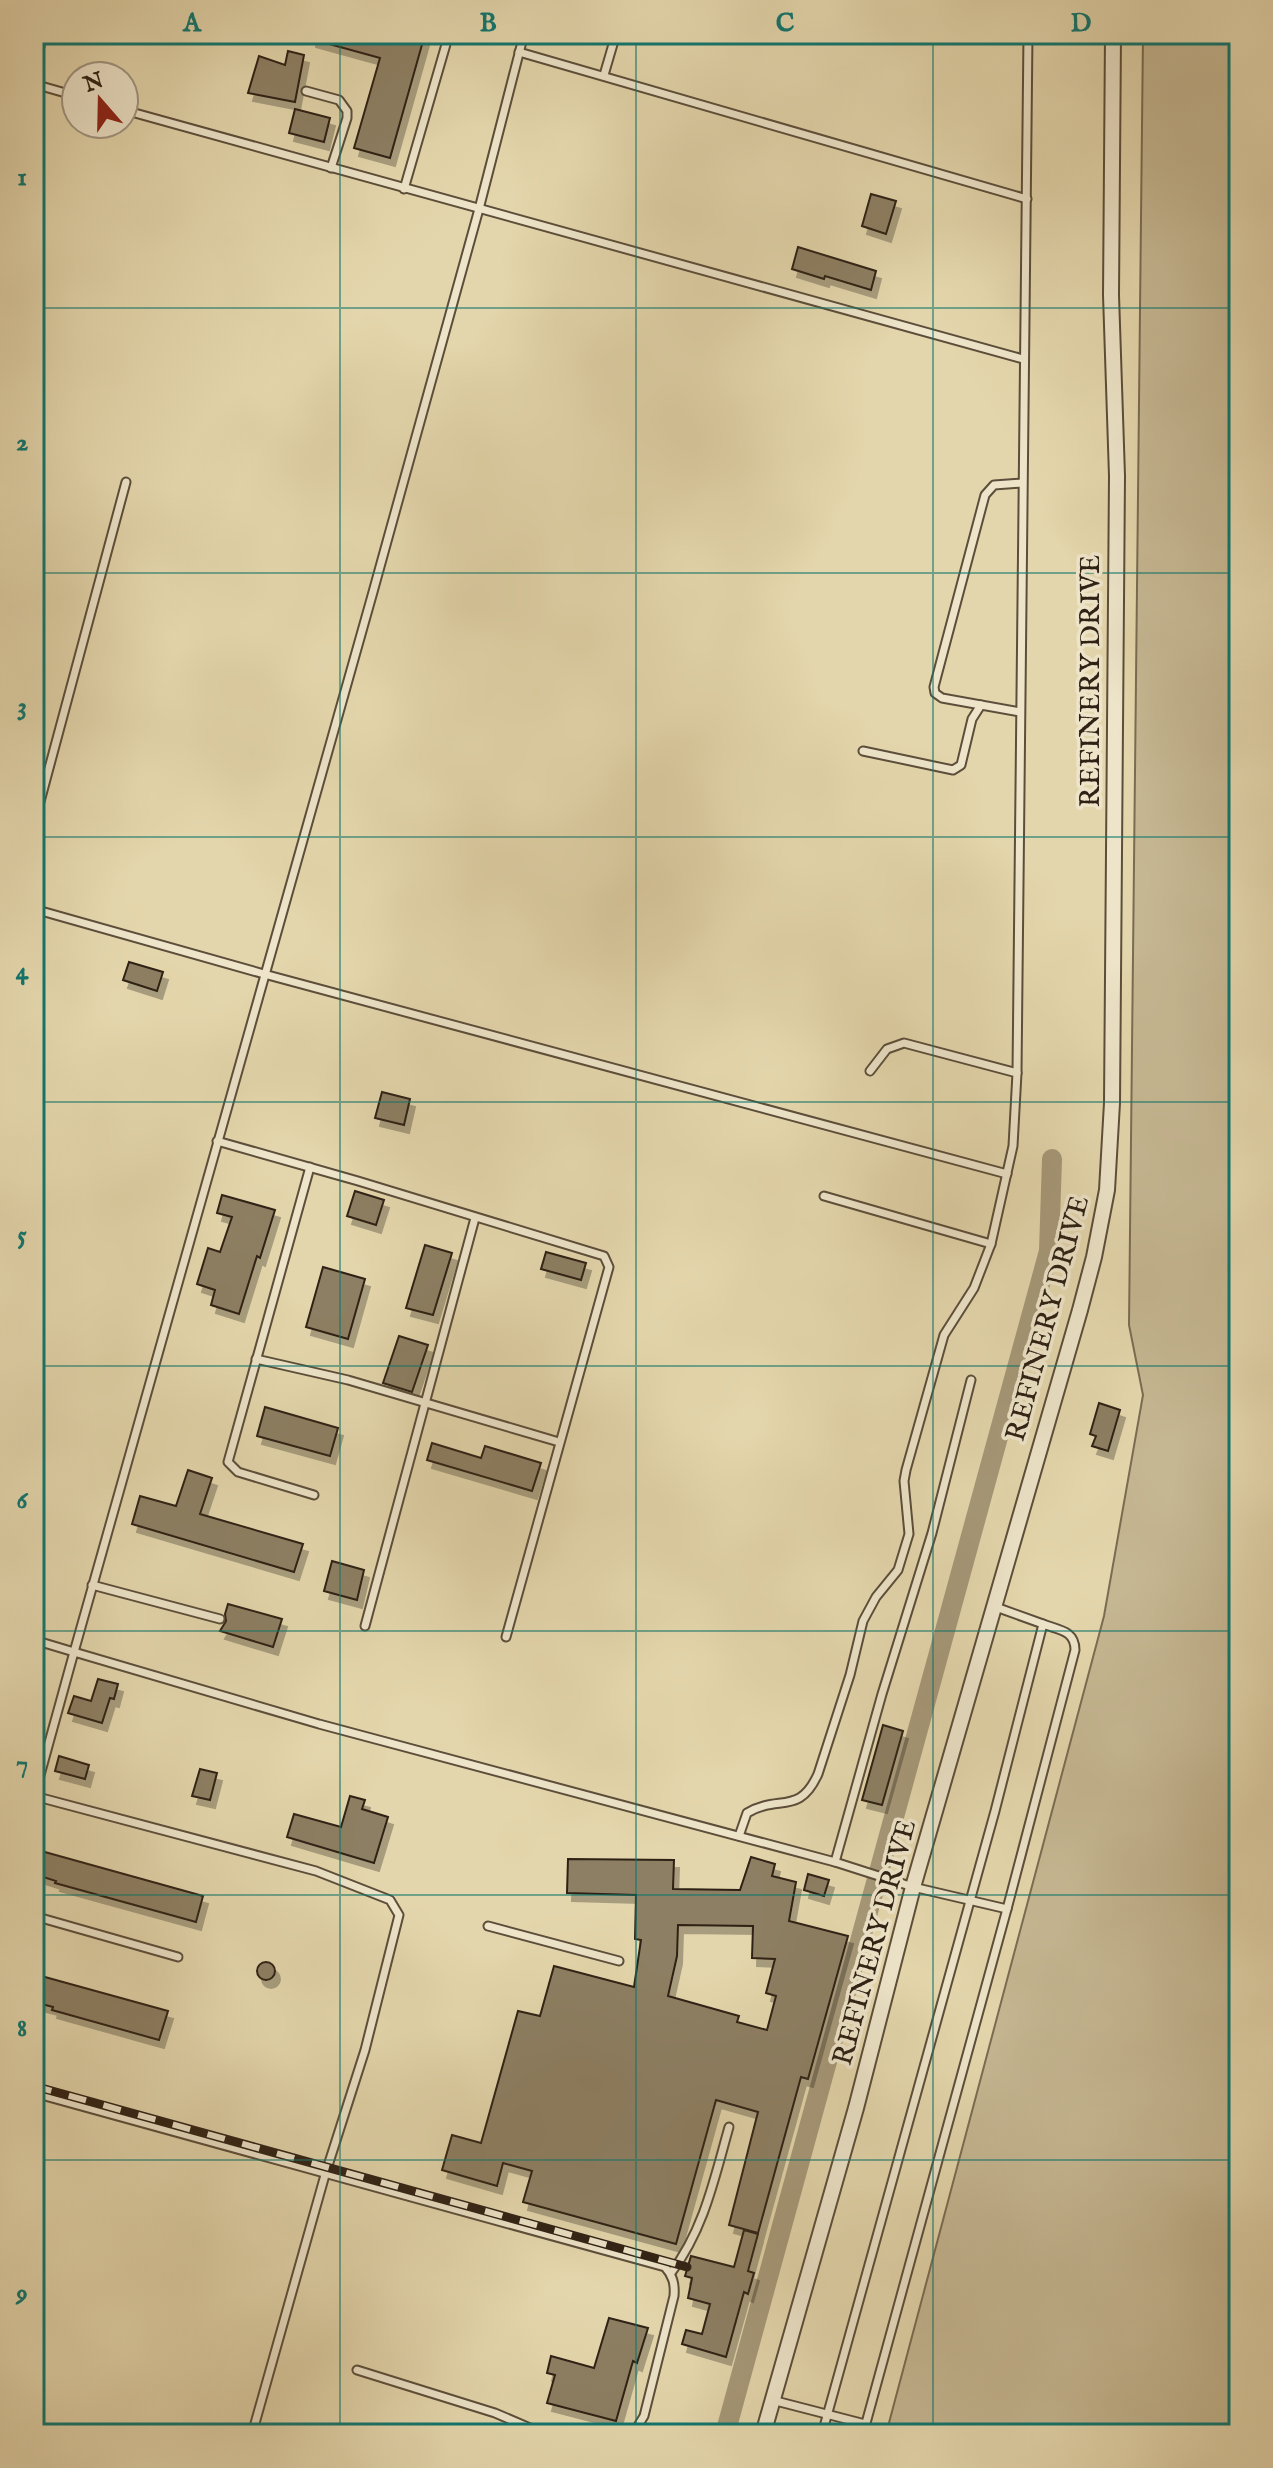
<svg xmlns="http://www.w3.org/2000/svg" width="1273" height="2468" viewBox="0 0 1273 2468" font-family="'IM FELL English',serif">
	<defs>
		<filter id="shadow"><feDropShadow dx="5" dy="8" stdDeviation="0" flood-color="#0004"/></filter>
	</defs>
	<rect width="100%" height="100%" fill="#e4d6ac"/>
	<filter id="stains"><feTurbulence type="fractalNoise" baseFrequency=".0025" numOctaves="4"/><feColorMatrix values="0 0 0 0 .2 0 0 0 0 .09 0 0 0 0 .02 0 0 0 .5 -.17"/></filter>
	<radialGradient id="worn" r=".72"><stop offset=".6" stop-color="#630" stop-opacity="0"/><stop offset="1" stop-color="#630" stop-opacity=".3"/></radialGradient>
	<polygon fill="#c5b792" stroke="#7a6c53" stroke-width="2" points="1143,34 1239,34 1239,2434 886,2434 1104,1616 1143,1395 1129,1325"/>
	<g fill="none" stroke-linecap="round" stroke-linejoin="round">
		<polyline stroke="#a69878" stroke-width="20" points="725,2434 1049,1251 1052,1159"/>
	</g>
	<g fill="#8d7f63" stroke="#2f2114" stroke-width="2" fill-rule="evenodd" filter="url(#shadow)">
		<polygon points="312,34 425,34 390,158 354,148 380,58 311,39"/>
		<polygon points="288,51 304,55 295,102 248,93 259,56 285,65"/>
		<polygon points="295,109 330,118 324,142 289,133"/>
		<polygon points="871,194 896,201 886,234 862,226"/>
		<polygon points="798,247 876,271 871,290 825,276 824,279 792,269"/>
		<polygon points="129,962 163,972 157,991 123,980"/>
		<polygon points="382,1092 410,1099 404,1125 375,1118"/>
		<polygon points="355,1191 384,1200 376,1225 347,1216"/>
		<polygon points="222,1195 275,1210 260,1258 257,1256 239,1314 211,1305 215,1290 197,1284 208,1248 220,1252 232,1217 217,1213"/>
		<polygon points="425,1245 452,1253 433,1315 406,1308"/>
		<polygon points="546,1252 586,1263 581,1280 541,1269"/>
		<polygon points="323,1267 365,1279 348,1339 306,1327"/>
		<polygon points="399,1336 428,1345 412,1392 383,1383"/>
		<polygon points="1099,1403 1120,1410 1108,1451 1092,1446 1096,1436 1090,1434"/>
		<polygon points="265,1407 338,1428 330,1456 257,1436"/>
		<polygon points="432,1443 481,1458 485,1446 541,1463 532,1491 427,1460"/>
		<polygon points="188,1470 212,1478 200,1514 303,1544 294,1572 132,1524 140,1496 176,1506"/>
		<polygon points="332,1561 364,1570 357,1600 324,1591"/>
		<polygon points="228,1604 282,1619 273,1647 220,1631 226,1621 225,1614"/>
		<polygon points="98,1679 118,1684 114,1699 110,1698 102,1723 68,1713 74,1696 91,1701"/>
		<polygon points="883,1725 903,1731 882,1805 862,1800"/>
		<polygon points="59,1756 89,1765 85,1779 55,1771"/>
		<polygon points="200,1769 217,1773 210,1800 192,1796"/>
		<polygon points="350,1796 365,1800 362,1809 388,1817 374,1863 287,1837 294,1814 341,1827"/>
		<polygon points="34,1849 203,1896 196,1922 55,1883 56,1881 34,1874"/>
		<path d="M751,1857L775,1864L772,1876L796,1882L789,1921L848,1936L808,2079L801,2077L758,2233L729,2225L758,2112L716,2100L676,2244L523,2202L532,2171L503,2163L497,2186L442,2170L452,2135L481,2143L518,2011L540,2016L554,1966L634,1987L641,1940L635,1939L636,1895L567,1893L568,1859L674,1860L673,1889L740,1890ZM678,1925L753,1926L752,1958L775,1959L766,1993L776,1996L767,2030L737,2022L739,2016L668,1996L677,1956Z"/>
		<polygon points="808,1874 829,1880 824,1896 804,1890"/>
		<circle cx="266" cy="1971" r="9"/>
		<polygon points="34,1974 168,2011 159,2040 52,2010 53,2007 34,2002"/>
		<polygon points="744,2230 758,2234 748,2271 754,2273 748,2294 744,2292 726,2357 682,2344 686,2330 702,2334 710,2304 688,2298 692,2278 685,2276 691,2256 734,2267"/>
		<polygon points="609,2318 648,2328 637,2363 633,2361 616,2421 547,2403 555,2375 547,2373 551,2356 594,2368"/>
	</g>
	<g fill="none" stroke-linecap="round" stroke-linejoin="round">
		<defs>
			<g id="service">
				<polyline points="519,52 1027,199"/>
				<polyline points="34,71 43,34"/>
				<polyline points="604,75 616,34"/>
				<polyline points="34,84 76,96"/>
				<polyline points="306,91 339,100 347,111 347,118 331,168"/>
				<polyline points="124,110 1023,359"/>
				<polyline points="404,189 449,34"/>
				<polyline points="1020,712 942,698 935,693 934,687 985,495 994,485 1022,483"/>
				<polyline points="863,751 953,770 961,765 972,719 981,705"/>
				<polyline points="34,824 126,482"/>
				<polyline points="34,909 264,974 1007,1174"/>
				<polyline points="870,1071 887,1049 904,1043 1017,1073"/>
				<polyline points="217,1141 358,1181 604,1256 609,1267 506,1637"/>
				<polyline points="310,1167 228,1462 238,1472 314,1495"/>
				<polyline points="824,1196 991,1244"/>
				<polyline points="256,1359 348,1380 559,1442"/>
				<polyline points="92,1585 220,1619"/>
				<polyline points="993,1606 1043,1624"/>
				<polyline points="365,1626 475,1218"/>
				<polyline points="34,1640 74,1652 373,592 479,209 524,34"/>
				<polyline points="34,1796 316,1871 390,1900 399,1915 365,2050 325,2175 252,2434"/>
				<polyline points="34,1797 74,1652 319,1724 835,1862 913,1887 1007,1909"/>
				<path d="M739,1836L747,1813C779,1794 799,1816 818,1774L850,1675L863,1621L876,1597L898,1570L909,1534L904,1481L906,1470L944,1335L974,1288L991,1244L1013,1146L1017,1073L1028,34"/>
				<polyline points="835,1862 882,1694 932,1533 971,1380"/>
				<polyline points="34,1916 178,1957"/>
				<polyline points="488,1926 619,1961"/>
				<path d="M34,2093L665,2267C673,2276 675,2284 674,2296L644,2416L633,2434"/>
				<path d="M671,2273C704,2229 714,2180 729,2127"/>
				<polyline points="357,2370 495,2413 544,2434"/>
				<polyline points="772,2400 865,2424"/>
				<path d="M822,2434L995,1811L1043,1624C1058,1630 1075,1630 1075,1650L1007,1909L863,2434"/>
			</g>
			<polyline id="minor" points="763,2434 856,2108 913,1887 1080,1310 1094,1257 1107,1190 1112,1103 1117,476 1111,295 1113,34"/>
		</defs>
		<use href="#service" stroke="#5c4e3a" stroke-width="11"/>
		<use href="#minor" stroke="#5c4e3a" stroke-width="18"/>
		<use href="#service" stroke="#ede4c9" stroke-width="7"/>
		<use href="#minor" stroke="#ede4c9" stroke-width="14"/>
		<defs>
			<polyline id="rail" points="34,2086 687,2267"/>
		</defs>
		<use href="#rail" stroke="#2f2114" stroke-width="9"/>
		<use href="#rail" stroke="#ede4c9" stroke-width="6" stroke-dasharray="18" stroke-linecap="butt"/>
	</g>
	<path fill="none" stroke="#0f766e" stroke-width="2" stroke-opacity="0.55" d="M340,34V2434M636,34V2434M933,34V2434M34,308H1239M34,573H1239M34,837H1239M34,1102H1239M34,1366H1239M34,1631H1239M34,1895H1239M34,2160H1239"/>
	<g text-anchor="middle" stroke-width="7" stroke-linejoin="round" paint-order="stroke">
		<g font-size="28" fill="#2f2114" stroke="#ede4c9">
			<text transform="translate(1089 681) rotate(-90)" y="10">REFINERY DRIVE</text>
			<text transform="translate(1046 1318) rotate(-75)" y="10">REFINERY DRIVE</text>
			<text transform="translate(873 1942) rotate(-75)" y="10">REFINERY DRIVE</text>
		</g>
	</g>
	<rect width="1273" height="2468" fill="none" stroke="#e4d6ac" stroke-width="88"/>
	<g transform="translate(100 100) rotate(340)"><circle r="38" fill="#ede4c9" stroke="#a19681" stroke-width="2"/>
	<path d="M0-6L14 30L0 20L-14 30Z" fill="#8f2418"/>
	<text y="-12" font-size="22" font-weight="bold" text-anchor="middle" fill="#2f2114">N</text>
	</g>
	<rect x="44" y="44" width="1185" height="2380" fill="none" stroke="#0f766e" stroke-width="3"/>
	<g font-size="26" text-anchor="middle" font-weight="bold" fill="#0f766e">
		<text x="192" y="31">A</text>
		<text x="488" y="31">B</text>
		<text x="785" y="31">C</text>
		<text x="1081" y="31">D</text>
		<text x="22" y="185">1</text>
		<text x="22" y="450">2</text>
		<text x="22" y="714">3</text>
		<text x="22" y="979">4</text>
		<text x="22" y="1243">5</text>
		<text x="22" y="1508">6</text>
		<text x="22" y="1772">7</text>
		<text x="22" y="2036">8</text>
		<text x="22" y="2301">9</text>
	</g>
	<rect width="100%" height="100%" filter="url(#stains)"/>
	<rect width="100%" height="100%" fill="url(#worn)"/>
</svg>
